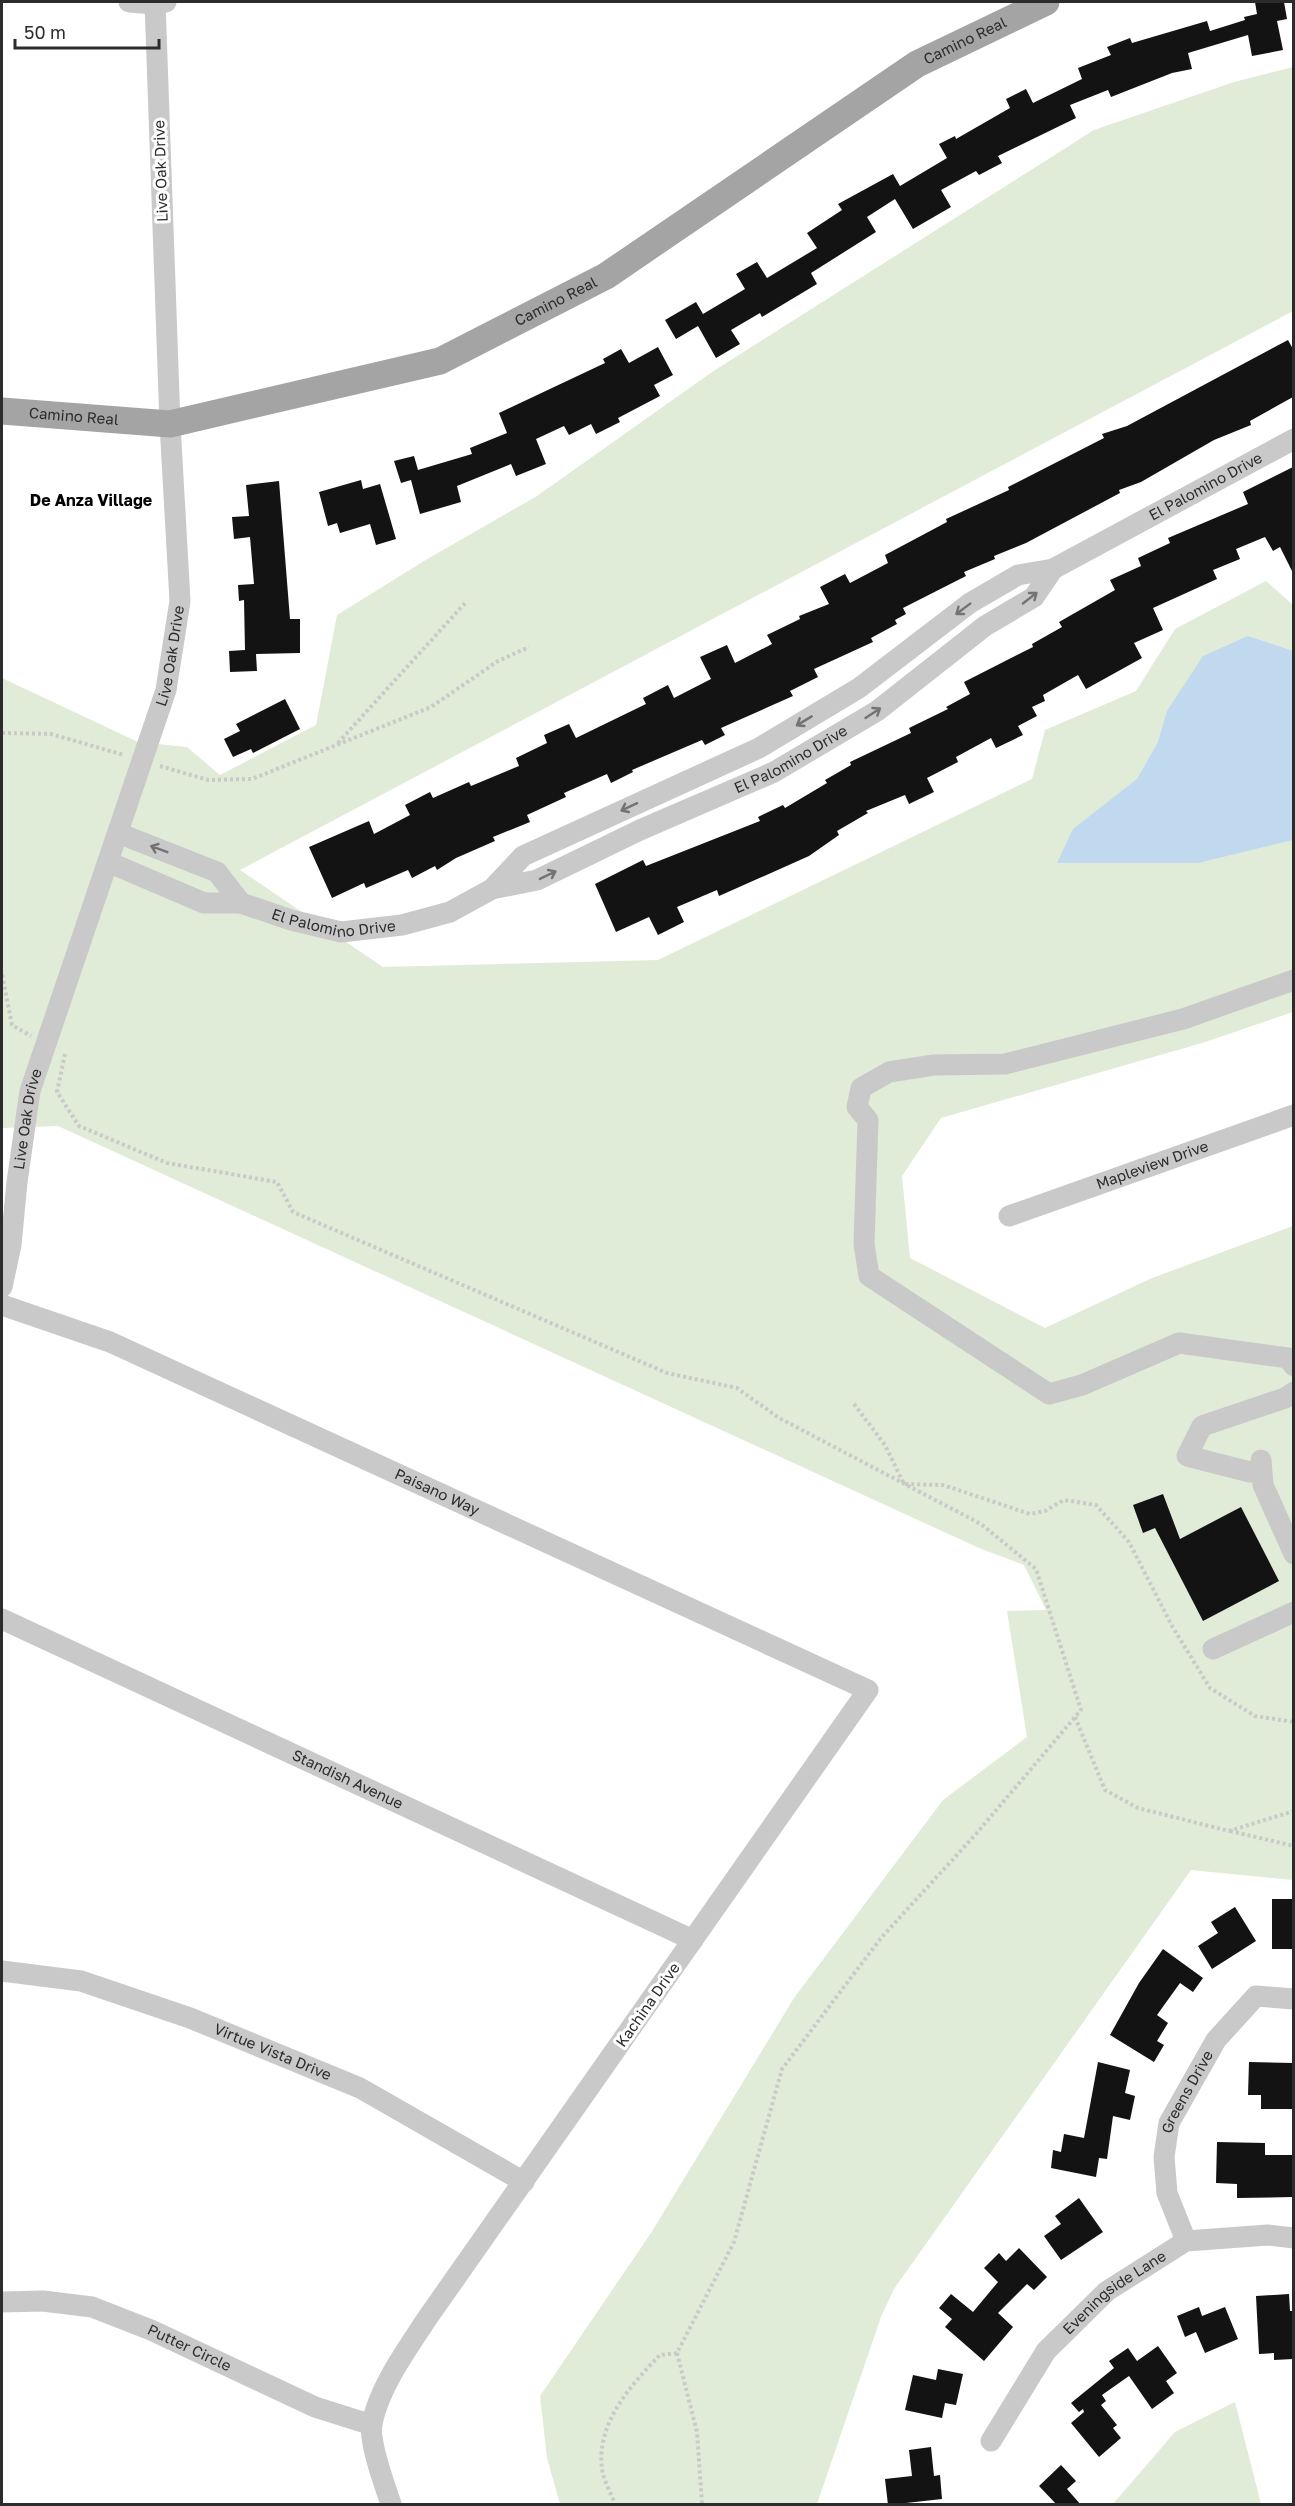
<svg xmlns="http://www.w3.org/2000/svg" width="1295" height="2506" viewBox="0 0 1295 2506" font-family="'Golos Text',sans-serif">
	<rect width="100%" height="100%" fill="#fff"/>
	<g fill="#e0ecd7">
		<polygon points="1293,67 1293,311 240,870 383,967 658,960 1032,779 1045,730 1136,691 1175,629 1266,581 1293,605 1293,1012 1202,1043 941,1118 902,1176 910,1258 1045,1328 1152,1278 1293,1226 1293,1880 1191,1870 894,2289 881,2317 817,2504 560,2504 547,2458 540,2396 651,2233 794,1998 943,1800 1027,1737 1007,1611 1046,1610 1024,1565 979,1548 58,1126 2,1128 2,678 138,742 187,747 220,775 316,725 337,615 424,561 537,496 712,372 1094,130 1234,82"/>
		<polygon points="1235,2402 1261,2504 1113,2504 1175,2432"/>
	</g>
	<polygon fill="#c1d9ee" points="1248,636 1293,651 1293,840 1198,863 1057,863 1073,829 1137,779 1158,742 1167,711 1203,656"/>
	<g fill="#131313">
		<polygon points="1255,2 1284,2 1287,19 1277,21 1283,50 1252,56 1248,35 1188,53 1192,69 1172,73 1111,97 1108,90 1070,105 1076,118 998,156 1002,163 979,175 976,171 941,190 951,207 913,229 895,199 867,217 876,232 811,273 817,284 762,317 760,313 731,330 740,344 716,358 698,326 676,339 665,320 696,302 703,314 745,289 736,274 757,262 767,278 817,248 807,233 842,210 838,204 893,174 900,186 947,158 939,144 955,136 956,139 1010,108 1006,99 1026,89 1033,103 1082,79 1078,68 1111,55 1107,47 1130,38 1132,43 1207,21 1210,31 1245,20 1244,17 1257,14"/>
		<polygon points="1288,340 1293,349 1293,397 1250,421 1251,425 1214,440 1141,482 1119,490 1120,493 1026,543 994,556 995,559 964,572 966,576 903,608 906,614 895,620 897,624 871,638 873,642 814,669 818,677 790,691 793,696 721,728 725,735 705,745 702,740 632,770 633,772 611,783 607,774 564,793 566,797 527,815 530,822 493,837 495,841 456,858 437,870 435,866 412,878 408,870 366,888 364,883 332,898 309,847 369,821 374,834 410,815 405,805 430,792 433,798 469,782 471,786 519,766 516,758 547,743 544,735 569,724 576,738 646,704 643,698 668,685 674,698 711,679 700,657 727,645 735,663 772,644 767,635 800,619 799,616 829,604 820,587 845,574 850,583 888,563 885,555 947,522 946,519 1009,490 1008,487 1104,438 1102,434 1127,426"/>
		<polygon points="658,347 673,375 654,385 660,396 618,418 620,422 596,434 591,424 569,435 564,426 536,439 546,464 516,476 511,464 457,486 461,502 420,514 411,480 401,483 394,461 414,456 418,470 472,454 470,448 507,433 499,413 605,363 603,359 621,349 629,363"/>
		<polygon points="1293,467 1293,573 1280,547 1273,551 1265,537 1236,549 1240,559 1213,570 1217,579 1153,608 1163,630 1134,643 1142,658 1086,689 1078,675 1043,695 1045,701 1032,707 1037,716 1018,726 1023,735 996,748 991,738 956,757 958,762 927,778 934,792 909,804 905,795 866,811 868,813 837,831 839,835 809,856 719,896 717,890 677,907 684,922 658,935 649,917 616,932 595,884 643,860 646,866 760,821 758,817 783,805 785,808 827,783 825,780 851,765 850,762 911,733 909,728 948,709 946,707 970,694 964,682 1033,647 1032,644 1062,627 1059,622 1115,590 1110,580 1141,566 1138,558 1170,543 1168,538 1248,504 1243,492"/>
		<polygon points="361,480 363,489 380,484 396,539 376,545 370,524 340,533 337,523 328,526 319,492"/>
		<polygon points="279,481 290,619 300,619 300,653 256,654 257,671 230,672 229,651 245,650 244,600 239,601 238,585 254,584 250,537 234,539 232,517 249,516 246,485"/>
		<polygon points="285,699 300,729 253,753 251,749 233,757 224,739 240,731 236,724"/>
		<polygon points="1163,1494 1180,1539 1241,1507 1279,1581 1203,1621 1155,1528 1143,1533 1133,1505"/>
		<rect x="1272" y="1899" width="21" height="50"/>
		<polygon points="1235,1907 1256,1941 1212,1969 1198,1946 1218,1933 1211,1922"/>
		<polygon points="1163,1949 1203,1978 1193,1992 1180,1983 1157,2015 1168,2023 1157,2041 1164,2045 1154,2062 1110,2035 1139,1983"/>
		<polygon points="1098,2062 1130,2070 1125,2093 1135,2096 1130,2120 1113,2116 1107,2159 1099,2158 1096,2177 1051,2168 1053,2150 1061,2152 1064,2134 1084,2138"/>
		<polygon points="1249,2062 1293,2063 1293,2109 1261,2109 1261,2095 1248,2095"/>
		<polygon points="1217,2142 1265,2143 1265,2155 1293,2155 1293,2197 1237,2198 1237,2184 1216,2183"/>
		<polygon points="1079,2198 1103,2232 1061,2260 1044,2236 1061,2224 1055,2216"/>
		<polygon points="1019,2248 1047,2277 1034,2290 1027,2284 998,2313 1013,2327 984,2361 945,2327 952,2319 939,2308 951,2294 973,2312 998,2282 984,2268 999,2253 1006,2261"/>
		<polygon points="1289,2294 1290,2311 1293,2311 1293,2359 1274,2360 1274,2353 1259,2354 1256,2296"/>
		<polygon points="1199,2307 1202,2316 1225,2307 1238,2339 1205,2353 1196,2332 1185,2337 1177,2316"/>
		<polygon points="1158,2346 1177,2373 1166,2381 1174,2393 1152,2409 1129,2376 1102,2395 1106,2401 1101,2405 1117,2425 1113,2428 1121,2438 1099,2457 1071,2423 1084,2412 1083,2409 1079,2412 1071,2403 1114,2368 1109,2361 1128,2348 1137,2361"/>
		<polygon points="938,2369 963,2374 956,2405 945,2403 942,2418 905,2410 913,2375 936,2380"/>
		<polygon points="931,2447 934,2476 940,2475 942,2499 888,2505 885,2479 912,2476 909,2450"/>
		<polygon points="1061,2465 1076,2481 1067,2489 1081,2505 1057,2505 1039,2486"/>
	</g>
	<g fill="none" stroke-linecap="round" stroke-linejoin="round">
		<g stroke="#c9c9c9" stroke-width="4" stroke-dasharray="3 3" stroke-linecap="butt">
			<polyline points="2,733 51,734 124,755"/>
			<polyline points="338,743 466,602"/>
			<polyline points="160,766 208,780 252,779 431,707 498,661 529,647"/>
			<polyline points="2,975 12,1025 31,1036"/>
			<path d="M65,1054L57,1092L79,1126L167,1163L277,1182L293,1212L667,1373L737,1388L779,1418L981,1524L1036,1569L1081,1710L976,1834L881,1938L782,2069L734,2242L677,2353L660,2355C631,2385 596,2423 602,2469C604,2481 611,2493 615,2504"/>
			<polyline points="854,1404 885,1445 904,1484 943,1485 1030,1514 1045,1511 1064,1500 1096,1505 1129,1542 1172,1626 1210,1688 1255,1716 1294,1722"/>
			<polyline points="1075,1717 1105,1790 1138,1808 1229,1831 1294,1811"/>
			<polyline points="1230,1831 1294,1846"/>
			<polyline points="677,2353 697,2432 702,2504"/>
		</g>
		<g stroke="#c9c9c9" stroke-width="21">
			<polyline points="129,2 155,4 166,2"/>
			<polyline points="108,862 204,903 241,903 217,872 118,833"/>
			<path id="s1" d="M492,889L537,880L640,830L774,772L877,711L985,626L1034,597L1053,569"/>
			<path id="s2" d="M241,903L291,920L341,932L402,925L450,912L492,889L523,856L759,748L859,688L970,603L1018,575L1053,569L1294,439"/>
			<polyline points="1294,980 1183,1019 1005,1064 934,1065 889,1072 861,1088 857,1107 868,1120 864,1244 869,1276 1049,1394 1082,1385 1179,1343 1288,1358 1294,1366"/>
			<path id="s3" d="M1009,1216L1294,1115"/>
			<path id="s4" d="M2,1287L11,1245L17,1182L30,1091L166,690L180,601L170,424L155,2"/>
			<path id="s5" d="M2,1305L110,1342L868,1690L426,2320C406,2351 380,2386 372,2423C368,2441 385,2486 391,2504"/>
			<polyline points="1261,1460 1263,1485 1294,1554"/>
			<polyline points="1250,1472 1187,1456 1202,1426 1285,1398 1294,1392"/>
			<path id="s6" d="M2,1619L693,1940"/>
			<polyline points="1213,1649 1294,1612"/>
			<path id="s7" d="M2,1971L81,1981L190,2018L360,2088L524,2182"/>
			<path id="s8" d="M1186,2241L1167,2193L1164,2157L1169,2123L1216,2040L1256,1996L1294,1999"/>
			<path id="s9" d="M2,2302L43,2301L92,2307L151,2330L315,2407L372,2425"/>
			<path id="s10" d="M991,2441L1046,2351L1107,2291L1186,2241L1268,2235L1294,2238"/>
		</g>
		<path stroke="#a4a4a4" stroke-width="27" id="s11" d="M2,411L170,424L440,361L606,276L917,64L1046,2"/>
	</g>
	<defs><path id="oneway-shaft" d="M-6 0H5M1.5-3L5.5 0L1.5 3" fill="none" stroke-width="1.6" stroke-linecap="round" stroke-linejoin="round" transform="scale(1.5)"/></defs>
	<g stroke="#737373">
		<use href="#oneway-shaft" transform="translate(1030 598) rotate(-38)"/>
		<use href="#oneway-shaft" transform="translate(963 609) rotate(143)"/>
		<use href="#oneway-shaft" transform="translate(873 713) rotate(-33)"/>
		<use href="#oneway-shaft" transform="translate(804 721) rotate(149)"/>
		<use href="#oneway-shaft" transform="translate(629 807) rotate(155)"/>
		<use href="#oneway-shaft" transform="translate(159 849) rotate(-159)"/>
		<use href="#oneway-shaft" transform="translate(548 875) rotate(-26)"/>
	</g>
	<g text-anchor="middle" stroke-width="6" stroke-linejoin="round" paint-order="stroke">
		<g font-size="15" fill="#2c2c2c" stroke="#fff">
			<text dy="5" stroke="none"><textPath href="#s11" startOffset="1062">Camino Real</textPath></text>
			<text transform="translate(161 171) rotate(-92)" y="5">Live Oak Drive</text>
			<text dy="5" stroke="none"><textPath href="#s11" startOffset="576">Camino Real</textPath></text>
			<text dy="5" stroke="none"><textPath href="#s11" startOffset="72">Camino Real</textPath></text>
			<text dy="5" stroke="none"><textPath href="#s2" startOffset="1089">El Palomino Drive</textPath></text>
			<text dy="5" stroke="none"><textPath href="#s4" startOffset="656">Live Oak Drive</textPath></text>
			<text dy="5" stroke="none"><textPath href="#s1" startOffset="327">El Palomino Drive</textPath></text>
			<text dy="5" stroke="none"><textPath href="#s2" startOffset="96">El Palomino Drive</textPath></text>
			<text dy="5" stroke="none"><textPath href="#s4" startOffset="170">Live Oak Drive</textPath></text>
			<text dy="5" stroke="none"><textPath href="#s3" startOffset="152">Mapleview Drive</textPath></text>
			<text dy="5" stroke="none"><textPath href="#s5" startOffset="474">Paisano Way</textPath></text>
			<text dy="5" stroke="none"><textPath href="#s6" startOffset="381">Standish Avenue</textPath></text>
			<text transform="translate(648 2005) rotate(-55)" y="5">Kachina Drive</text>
			<text dy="5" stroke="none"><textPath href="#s7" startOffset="284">Virtue Vista Drive</textPath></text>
			<text dy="5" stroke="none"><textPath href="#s8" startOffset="158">Greens Drive</textPath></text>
			<text dy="5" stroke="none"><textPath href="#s10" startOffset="196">Eveningside Lane</textPath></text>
			<text dy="5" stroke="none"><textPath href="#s9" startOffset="196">Putter Circle</textPath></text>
		</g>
		<g font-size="16" font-weight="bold" fill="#000" stroke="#fff">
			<text x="91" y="506">De Anza Village</text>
		</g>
	</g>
	<rect width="1295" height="2506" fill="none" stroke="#2c2c2c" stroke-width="6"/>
	<path d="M15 39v9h144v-9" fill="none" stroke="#2c2c2c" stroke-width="3"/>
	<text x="24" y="39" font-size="18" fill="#2c2c2c" stroke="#ffffff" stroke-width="4.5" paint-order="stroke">50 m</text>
</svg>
